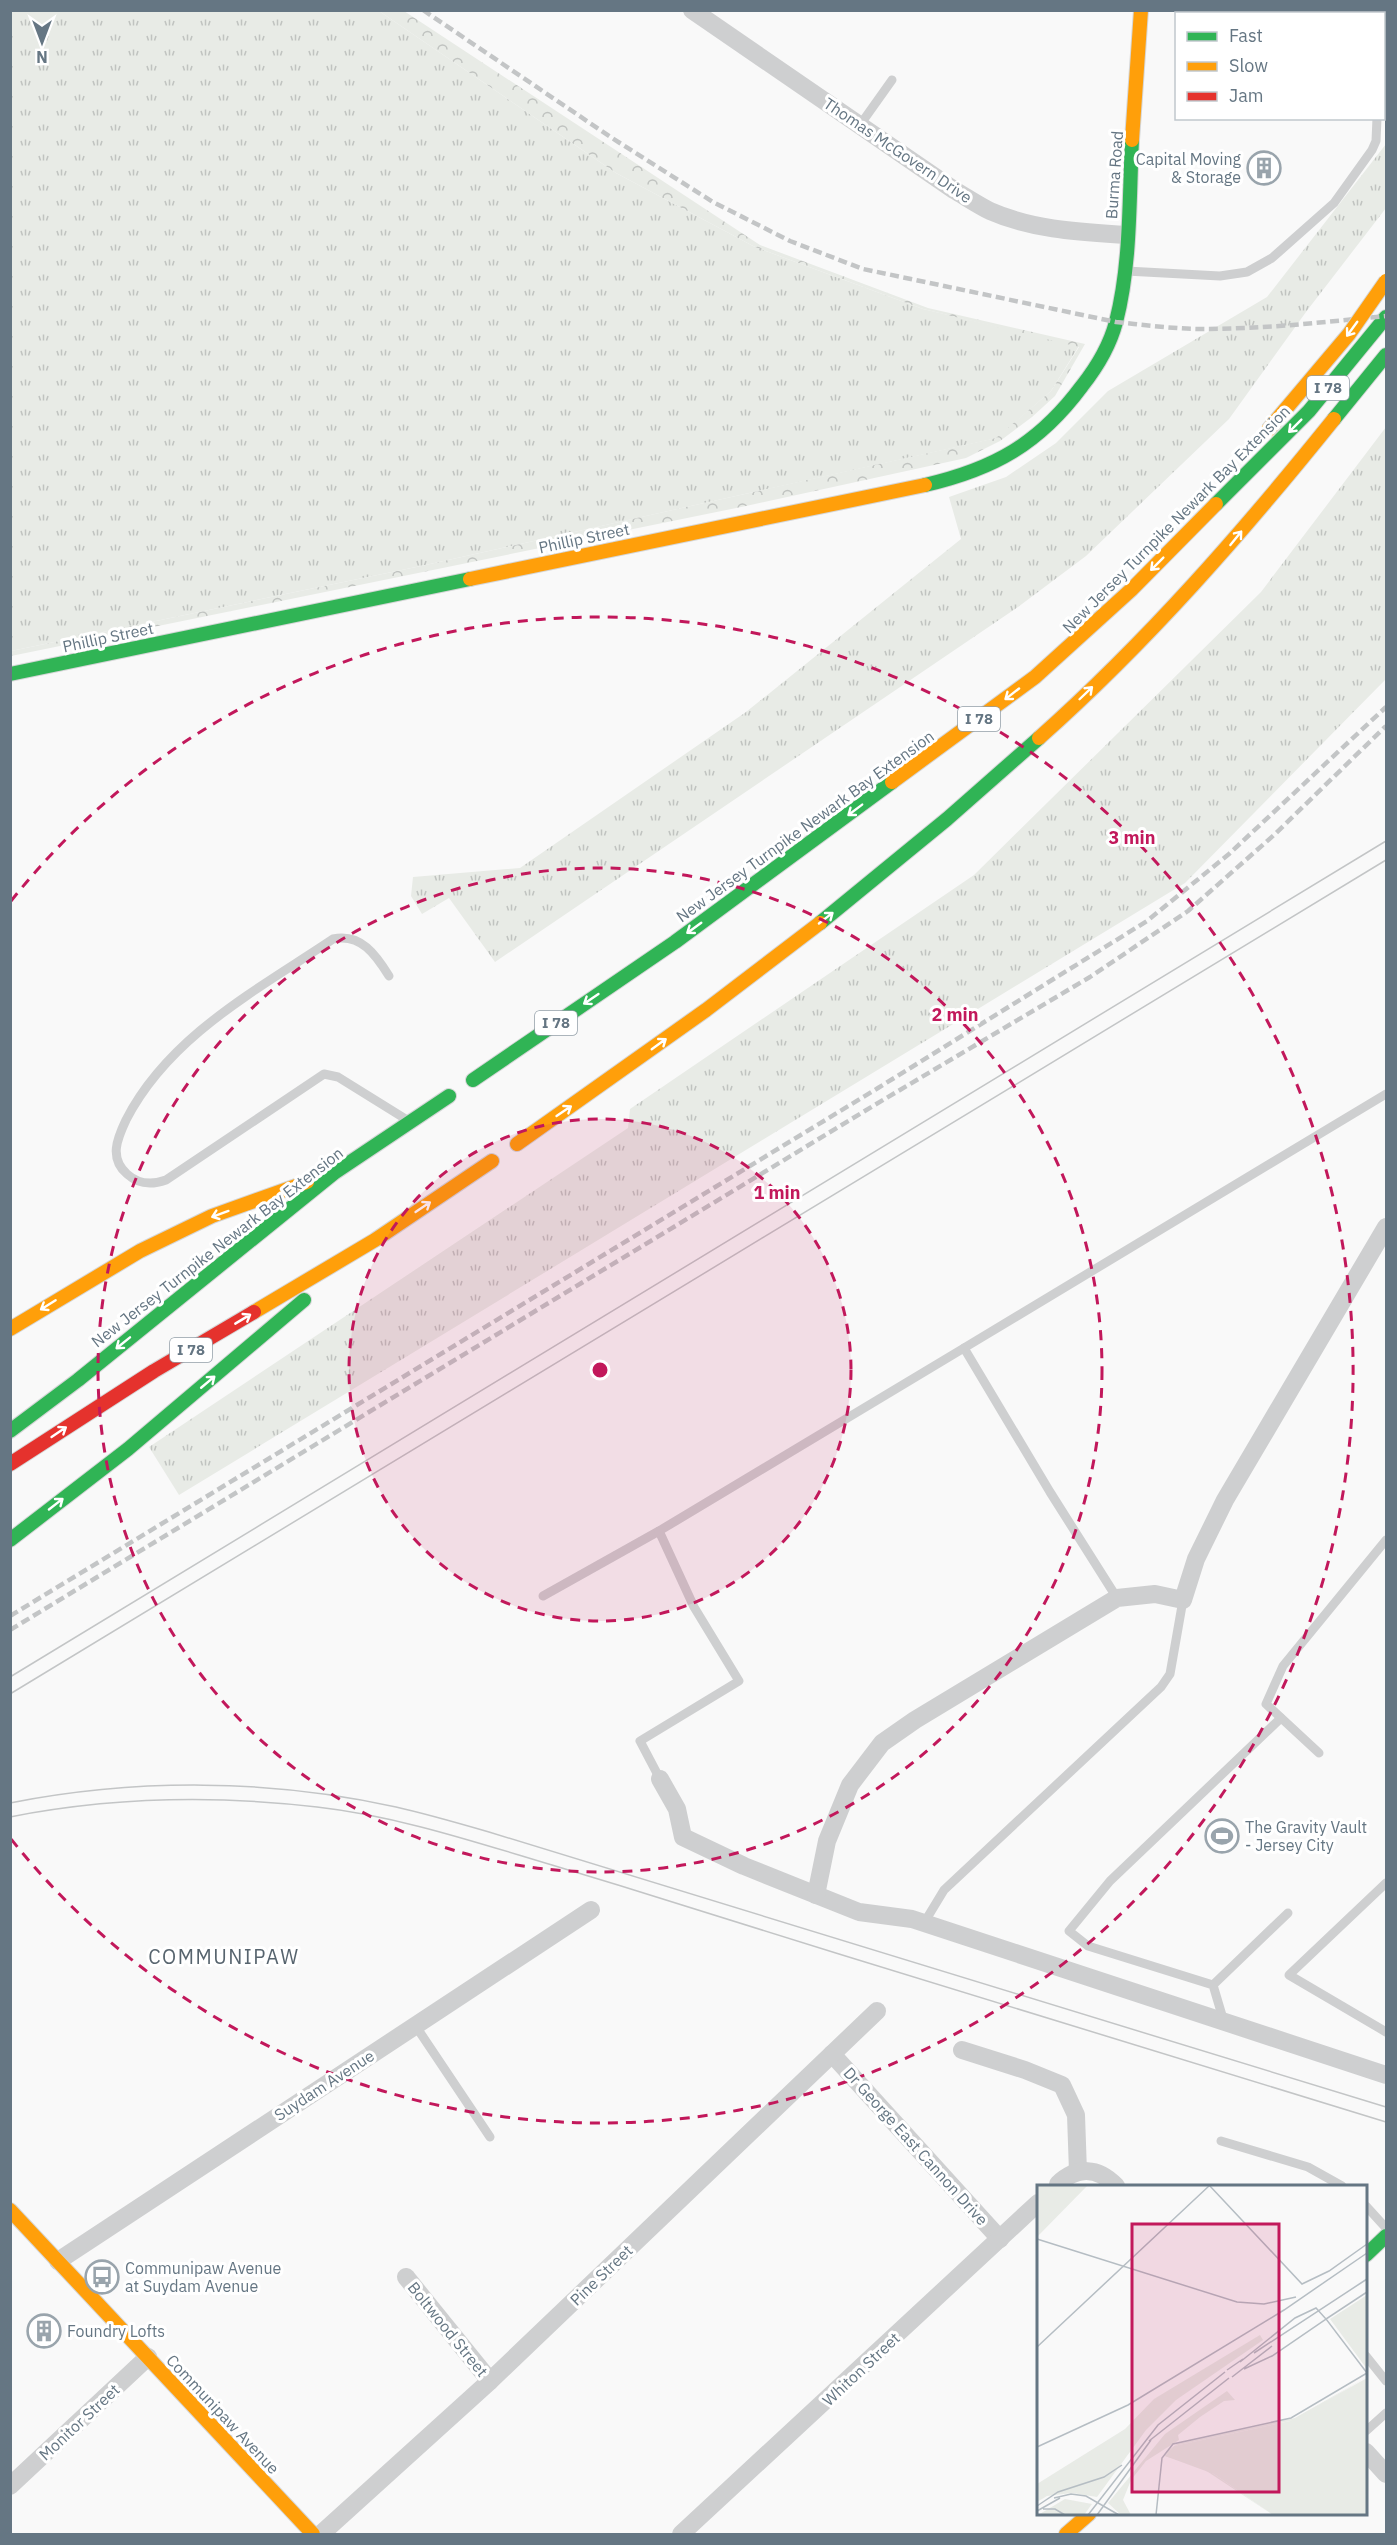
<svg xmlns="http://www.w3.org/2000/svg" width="1397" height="2545" viewBox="0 0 1397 2545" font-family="'IBM Plex Sans',sans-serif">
	<defs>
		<pattern id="grass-tufts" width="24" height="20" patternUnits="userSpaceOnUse" patternTransform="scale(1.5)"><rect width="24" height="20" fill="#e8ebe6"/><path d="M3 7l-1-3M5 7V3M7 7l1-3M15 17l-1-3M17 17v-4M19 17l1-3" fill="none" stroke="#c0c3c0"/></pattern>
		<pattern id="forest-crowns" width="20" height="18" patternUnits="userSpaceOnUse" patternTransform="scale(1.5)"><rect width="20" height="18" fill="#e8ebe6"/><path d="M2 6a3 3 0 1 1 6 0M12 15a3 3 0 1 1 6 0" fill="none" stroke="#c0c3c0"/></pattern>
	</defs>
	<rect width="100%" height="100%" fill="#f9f9f9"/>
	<g fill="url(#grass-tufts)">
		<polygon points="11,11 379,11 616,173 755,247 923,309 1079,346 1051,391 997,438 421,566 11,651"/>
		<polygon points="1386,144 1386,208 1306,312 1229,419 1086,556 1018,607 495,962 449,898 422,914 411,896 413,877 520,868 746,712 961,539 949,497 1006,477 1056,443 1108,391 1267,297"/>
		<polygon points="1386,427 1386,679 1185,883 179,1495 149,1447 628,1128 630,1109 974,875 1261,592"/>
	</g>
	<polygon fill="url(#forest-crowns)" points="379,11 404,11 760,245 928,308 1085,344 1055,396 1032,417 1000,441 966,458 746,506 11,656 11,651 421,566 996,438 1051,391 1079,347 923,309 755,247 616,173"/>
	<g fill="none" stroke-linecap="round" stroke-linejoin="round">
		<defs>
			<g id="fast">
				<polyline points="1334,419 1386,355"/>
				<path d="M925,485C994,469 1039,444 1082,386C1097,367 1110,345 1116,322C1131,264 1129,200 1132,140"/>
				<polyline points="1216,504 1309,411 1386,317"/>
				<polyline points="10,674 470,579"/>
				<polyline points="820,923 947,819 1039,738"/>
				<polyline points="473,1080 675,942 892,782"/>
				<polyline points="10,1431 78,1380 334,1173 449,1096"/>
				<polyline points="10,1540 128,1449 304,1300"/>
				<polyline points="1366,2255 1386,2236"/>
			</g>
			<g id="slow">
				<polyline points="1132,140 1141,10"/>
				<polyline points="470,579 925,485"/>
				<path d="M1039,738C1148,641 1243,532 1334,419"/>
				<polyline points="892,782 1035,677 1132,589 1216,504"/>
				<polyline points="517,1144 706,1010 820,923"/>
				<polyline points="254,1312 375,1240 492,1161"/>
				<polyline points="10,1329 140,1251 212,1216 307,1182"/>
				<polyline points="10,2210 313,2534"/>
				<polyline points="1066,2534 1089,2514"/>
			</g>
			<polyline id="jam" points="10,1464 154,1371 254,1312"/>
		</defs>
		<use href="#fast" stroke="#d5d6d7" stroke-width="16"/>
		<use href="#slow" stroke="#d5d6d7" stroke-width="16"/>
		<use href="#jam" stroke="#d5d6d7" stroke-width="16"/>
		<g stroke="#cecfd0" stroke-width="9">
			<polyline points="1382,14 1382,10"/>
			<polyline points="860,125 892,80"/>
			<polyline points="1126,271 1220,276 1247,272 1272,258 1334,203 1372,150 1376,141 1377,118"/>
			<path d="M389,976C376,955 361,933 333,939C257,990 169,1036 126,1120C117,1139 109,1158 127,1174C138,1184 152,1185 166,1180L324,1074L338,1077L404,1118"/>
			<polyline points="964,1348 1386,1094"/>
			<polyline points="543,1596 659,1531"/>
			<polyline points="1319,1753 1266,1704 1283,1666 1386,1540"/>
			<polyline points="660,1779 640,1741 739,1681 694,1607 659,1531 964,1348 1050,1492 1117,1598"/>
			<polyline points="1386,1883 1289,1975 1386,2032"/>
			<polyline points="924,1923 944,1890 1161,1687 1170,1674 1183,1600"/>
			<polyline points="1213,1985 1288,1913"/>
			<polyline points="1224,2022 1213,1985 1088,1946 1069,1931 1110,1881 1281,1718"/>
			<polyline points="415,2025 490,2137"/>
			<polyline points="1221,2141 1308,2167 1342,2186"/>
			<polyline points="1366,2206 1386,2228"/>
			<polyline points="1366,2356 1386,2381"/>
			<polyline points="1366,2431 1386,2413"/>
		</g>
		<g stroke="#cecfd0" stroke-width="18">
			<path d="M692,10L954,190C966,197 978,205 990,211C1033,230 1080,232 1126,235"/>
			<polyline points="660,1779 677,1809 683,1837 744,1866 859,1912 912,1919 1386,2075"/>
			<polyline points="816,1895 827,1841 850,1785 882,1743 915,1720 1117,1598 1155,1594 1183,1600 1196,1559 1225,1500 1386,1227"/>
			<polyline points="962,2050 1025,2070 1062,2085 1076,2115 1078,2172"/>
			<polyline points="832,2054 1000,2239"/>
			<path d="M1058,2184C1077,2166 1098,2167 1116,2186"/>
			<polyline points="58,2261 591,1910"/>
			<polyline points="406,2277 490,2381"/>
			<polyline points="1366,2452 1386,2474"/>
			<polyline points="10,2486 148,2357"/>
			<polyline points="321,2534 490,2381 877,2011"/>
			<polyline points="681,2534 1038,2203"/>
		</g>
		<use href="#fast" stroke="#30b455" stroke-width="14"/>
		<use href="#slow" stroke="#ff9f0a" stroke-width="14"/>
		<use href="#jam" stroke="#e5322d" stroke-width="14"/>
		<g stroke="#c3c5c6" stroke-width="1.5">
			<polyline points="10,1677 1386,841"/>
			<polyline points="10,1694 1386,860"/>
			<path d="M10,1803C137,1778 270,1779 396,1807C427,1814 458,1823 489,1832L1386,2107"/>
			<path d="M10,1817C112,1797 214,1795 317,1807C397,1816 475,1842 552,1865C648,1894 744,1924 839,1954C1021,2011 1204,2065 1386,2122"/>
		</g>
		<g stroke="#c3c5c6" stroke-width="4.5" stroke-dasharray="9 4.5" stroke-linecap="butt">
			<path d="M423,10L612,138L713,202L790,241L863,269L1116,322C1145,325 1174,329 1203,329C1264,329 1325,322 1386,316"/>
			<polyline points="10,1616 878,1088 1147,921 1229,854 1386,707"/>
			<polyline points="10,1630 873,1106 1090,977 1188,911 1274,835 1386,726"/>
		</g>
		<defs>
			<polyline id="slow-bridge" points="1268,430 1349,334 1386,281"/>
		</defs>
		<use href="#slow-bridge" stroke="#d5d6d6" stroke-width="16" stroke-linecap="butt"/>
		<use href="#slow-bridge" stroke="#ff9f0a" stroke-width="14"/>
	</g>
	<defs><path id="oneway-shaft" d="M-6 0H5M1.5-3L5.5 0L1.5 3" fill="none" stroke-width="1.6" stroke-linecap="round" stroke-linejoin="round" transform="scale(1.5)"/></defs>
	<g stroke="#fff">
		<use href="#oneway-shaft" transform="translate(1352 329) rotate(126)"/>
		<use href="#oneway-shaft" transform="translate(1295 426) rotate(135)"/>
		<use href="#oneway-shaft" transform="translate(1236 538) rotate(-51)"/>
		<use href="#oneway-shaft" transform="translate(1157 564) rotate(135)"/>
		<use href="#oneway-shaft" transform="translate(1086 693) rotate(-44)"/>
		<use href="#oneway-shaft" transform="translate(1012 694) rotate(142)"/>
		<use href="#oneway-shaft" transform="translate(855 810) rotate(143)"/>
		<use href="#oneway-shaft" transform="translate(826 918) rotate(-38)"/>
		<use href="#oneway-shaft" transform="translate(694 928) rotate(144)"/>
		<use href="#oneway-shaft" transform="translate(591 999) rotate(146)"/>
		<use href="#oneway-shaft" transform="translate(659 1044) rotate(-36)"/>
		<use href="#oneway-shaft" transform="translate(564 1111) rotate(-34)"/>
		<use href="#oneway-shaft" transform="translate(423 1207) rotate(-34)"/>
		<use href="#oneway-shaft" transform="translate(220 1214) rotate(160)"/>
		<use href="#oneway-shaft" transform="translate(48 1305) rotate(148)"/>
		<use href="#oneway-shaft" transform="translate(243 1319) rotate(-31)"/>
		<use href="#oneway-shaft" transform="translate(123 1343) rotate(141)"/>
		<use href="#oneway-shaft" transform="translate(208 1382) rotate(-40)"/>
		<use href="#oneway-shaft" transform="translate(59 1432) rotate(-34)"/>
		<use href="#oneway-shaft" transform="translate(56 1504) rotate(-38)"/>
	</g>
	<circle cx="600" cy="1370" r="251" fill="#c2185b" fill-opacity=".12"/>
	<g fill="none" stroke="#c2185b" stroke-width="3" stroke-dasharray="10 8">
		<circle cx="600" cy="1370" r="251"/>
		<circle cx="600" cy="1370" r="502"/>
		<path d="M11 901A753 753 0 1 1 11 1839"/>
	</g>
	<defs>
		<symbol id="building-ring" viewBox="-11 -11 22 22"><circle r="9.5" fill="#fff" stroke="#99a4ac" stroke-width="1.5"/><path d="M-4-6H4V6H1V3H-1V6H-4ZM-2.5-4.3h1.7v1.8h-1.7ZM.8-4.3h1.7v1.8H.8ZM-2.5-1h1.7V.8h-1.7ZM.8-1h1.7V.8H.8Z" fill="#99a4ac"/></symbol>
		<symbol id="stadium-ring" viewBox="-11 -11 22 22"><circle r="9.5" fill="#fff" stroke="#99a4ac" stroke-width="1.5"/><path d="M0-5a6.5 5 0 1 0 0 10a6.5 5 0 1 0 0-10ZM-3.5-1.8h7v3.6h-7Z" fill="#99a4ac"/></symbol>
		<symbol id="bus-ring" viewBox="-11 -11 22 22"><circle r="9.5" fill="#fff" stroke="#99a4ac" stroke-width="1.5"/><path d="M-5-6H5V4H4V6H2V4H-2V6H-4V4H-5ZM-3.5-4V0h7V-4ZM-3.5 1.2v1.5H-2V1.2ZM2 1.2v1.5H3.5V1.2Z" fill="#99a4ac"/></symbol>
	</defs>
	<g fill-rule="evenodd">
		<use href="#building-ring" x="1245" y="149" width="38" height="38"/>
		<use href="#stadium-ring" x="1203" y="1817" width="38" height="38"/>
		<use href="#bus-ring" x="83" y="2258" width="38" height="38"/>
		<use href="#building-ring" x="25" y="2312" width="38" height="38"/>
	</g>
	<g text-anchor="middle" stroke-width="6" stroke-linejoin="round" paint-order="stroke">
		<g fill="#fff" stroke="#939fa8" stroke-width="1.5">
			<rect x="1307" y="376" width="42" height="24" rx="4.5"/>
			<rect x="958" y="707" width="42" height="24" rx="4.5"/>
			<rect x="535" y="1011" width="42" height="24" rx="4.5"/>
			<rect x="170" y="1338" width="42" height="24" rx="4.5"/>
		</g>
		<g font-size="15" font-weight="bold" fill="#657683">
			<text x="1328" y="393">I 78</text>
			<text x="979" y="724">I 78</text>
			<text x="556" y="1028">I 78</text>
			<text x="191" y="1355">I 78</text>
		</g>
		<g font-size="16" fill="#657683" stroke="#fff">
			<text transform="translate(898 150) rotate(34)" y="6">Thomas McGovern Drive</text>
			<text transform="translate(1114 175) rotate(-86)" y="6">Burma Road</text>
			<text transform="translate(1176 519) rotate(-45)" y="6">New Jersey Turnpike Newark Bay Extension</text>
			<text transform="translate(584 538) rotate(-12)" y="6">Phillip Street</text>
			<text transform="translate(108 637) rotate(-12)" y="6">Phillip Street</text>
			<text transform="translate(805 826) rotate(-36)" y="6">New Jersey Turnpike Newark Bay Extension</text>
			<text transform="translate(217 1247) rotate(-38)" y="6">New Jersey Turnpike Newark Bay Extension</text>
			<text transform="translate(324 2085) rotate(-33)" y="6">Suydam Avenue</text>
			<text transform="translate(916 2146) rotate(48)" y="6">Dr George East Cannon Drive</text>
			<text transform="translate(601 2275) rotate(-44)" y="6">Pine Street</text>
			<text transform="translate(448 2329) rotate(51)" y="6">Boltwood Street</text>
			<text transform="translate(861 2369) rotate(-43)" y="6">Whiton Street</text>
			<text transform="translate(223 2414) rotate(47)" y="6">Communipaw Avenue</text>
			<text transform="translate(79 2422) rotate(-43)" y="6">Monitor Street</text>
		</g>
		<g font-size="16" fill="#657683" stroke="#fff" text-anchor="start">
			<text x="1241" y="165" text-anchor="end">Capital Moving<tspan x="1241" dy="18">&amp; Storage</tspan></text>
			<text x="1245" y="1833">The Gravity Vault<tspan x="1245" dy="18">- Jersey City</tspan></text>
			<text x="125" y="2274">Communipaw Avenue<tspan x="125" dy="18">at Suydam Avenue</tspan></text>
			<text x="67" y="2337">Foundry Lofts</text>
		</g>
		<g font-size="20" letter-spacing="1.5" fill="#57646e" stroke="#fff">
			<text x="224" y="1964">COMMUNIPAW</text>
		</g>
	</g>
	<g transform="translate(1037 2185)">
		<rect width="330" height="330" fill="#f9f9f9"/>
		<path d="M223,150L226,155L139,215L109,245L60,312L35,308L10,311L0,317V299L88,244L117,214ZM330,193V330H236L177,289L128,271L137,261L253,236ZM190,206L198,215L187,216L163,232L141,250L142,255L109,276L94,295L86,315L94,330H84L71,318L128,249ZM28,314L55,319L47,330H1Z" fill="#e8ebe6"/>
		<path d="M0,0H51L1,51ZM330,110V184L293,134ZM330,192L259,234L253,236L137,261L129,270L145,275L162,281L177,289L236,330L162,281L128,271L131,266L137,261L140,259L258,233Z" fill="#e8ebe6"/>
		<path d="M3,0L21,10L2,44L0,5Z" fill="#e8ebe6"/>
		<path fill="none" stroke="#b5bdc3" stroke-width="1.5" d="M172,0L265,99L292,86L330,59M0,54L200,117L227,119L259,112M0,162L173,0M217,168L330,94M203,177L258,133L279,123L289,134L235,171L207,184M190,185L206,174M330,188L289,134L330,107M195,192L235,161M112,256L192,193M0,262L91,220L247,125L330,68M17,313L34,309L49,311L82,330M0,321L21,307L67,292L85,280M6,324H18L28,330M0,326L23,313M51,330L121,240L188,187M60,330L114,255M119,330L125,273L136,259L254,233L330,188"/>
		<path fill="#c2185b" fill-opacity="0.15" stroke="#c2185b" stroke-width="3" d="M95,39H242V307H95Z"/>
		<rect width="330" height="330" fill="none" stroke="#657683" stroke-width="3"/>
	</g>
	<circle cx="600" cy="1370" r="9" fill="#c2185b" stroke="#fff" stroke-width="3"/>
	<g font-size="18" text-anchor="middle" font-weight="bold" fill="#c2185b" stroke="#fff" stroke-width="6" stroke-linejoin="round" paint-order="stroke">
		<text x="1132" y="844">3 min</text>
		<text x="955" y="1021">2 min</text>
		<text x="777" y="1199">1 min</text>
	</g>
	<rect width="1397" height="2545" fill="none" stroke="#657683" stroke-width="24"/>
	<rect x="1175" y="12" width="210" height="108" fill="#ffffff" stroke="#c1c8cd" stroke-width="1.5"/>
	<rect x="1187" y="32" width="30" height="9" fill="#30b455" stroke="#c1c8cd" stroke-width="1.5"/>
	<text x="1229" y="42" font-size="18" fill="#657683">Fast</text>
	<rect x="1187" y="62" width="30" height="9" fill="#ff9f0a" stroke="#c1c8cd" stroke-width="1.5"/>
	<text x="1229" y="72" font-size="18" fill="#657683">Slow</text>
	<rect x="1187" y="92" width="30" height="9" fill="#e5322d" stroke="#c1c8cd" stroke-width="1.5"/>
	<text x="1229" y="102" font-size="18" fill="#657683">Jam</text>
	<g transform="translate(42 42) rotate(180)" stroke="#ffffff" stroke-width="4.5" paint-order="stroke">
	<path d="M0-4.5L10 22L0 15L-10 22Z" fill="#657683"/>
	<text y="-9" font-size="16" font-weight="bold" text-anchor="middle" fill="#657683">N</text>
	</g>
</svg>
